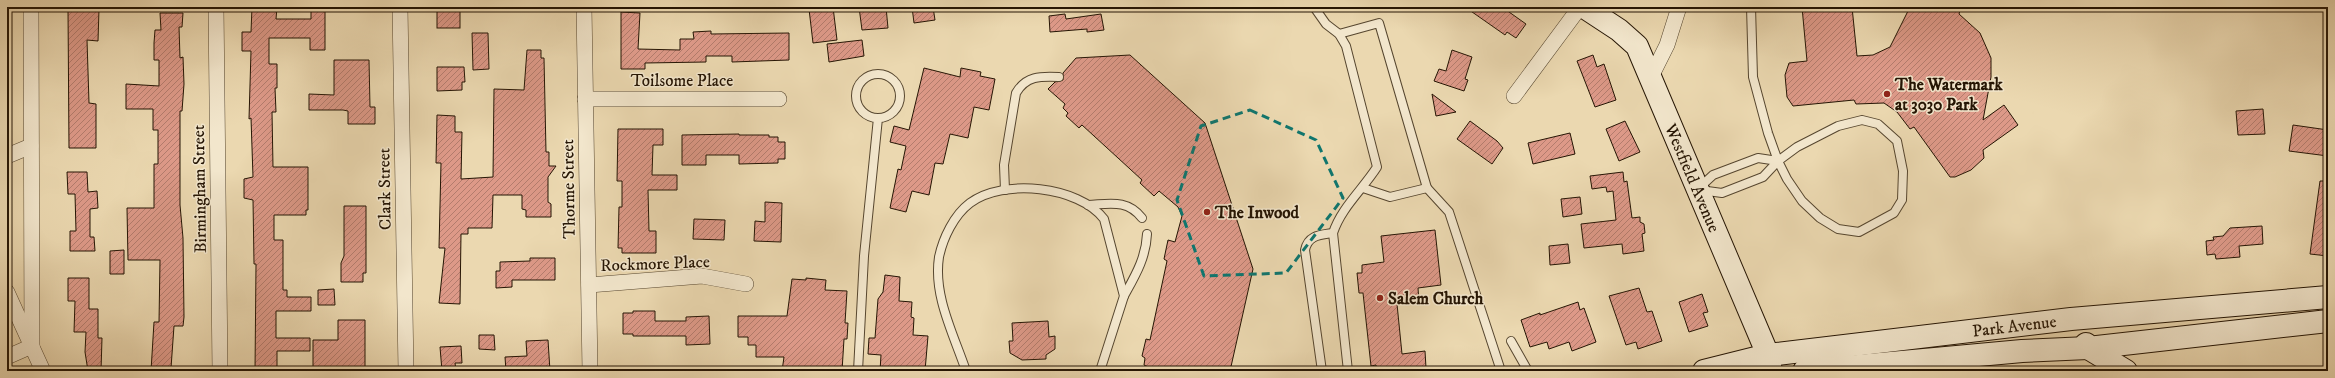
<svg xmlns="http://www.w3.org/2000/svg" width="2335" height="378" viewBox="0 0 2335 378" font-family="'IM FELL DW Pica',serif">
	<defs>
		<pattern id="building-hatch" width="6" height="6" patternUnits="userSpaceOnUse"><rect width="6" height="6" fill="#d98"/><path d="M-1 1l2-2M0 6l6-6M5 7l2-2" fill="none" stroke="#b37c6d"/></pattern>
	</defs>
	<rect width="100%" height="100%" fill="#ebd8b0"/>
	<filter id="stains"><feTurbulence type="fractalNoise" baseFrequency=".005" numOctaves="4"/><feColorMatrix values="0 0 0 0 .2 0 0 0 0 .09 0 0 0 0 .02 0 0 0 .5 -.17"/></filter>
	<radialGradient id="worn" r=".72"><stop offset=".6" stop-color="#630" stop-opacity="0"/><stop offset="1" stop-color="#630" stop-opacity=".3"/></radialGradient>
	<g fill="url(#building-hatch)" stroke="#251504">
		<polygon points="252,7 277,7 276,19 311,19 311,7 325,7 325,50 310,50 310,38 269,38 269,64 277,64 277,88 275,88 276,112 272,112 273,167 308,167 308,210 306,210 306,215 274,215 274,240 283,240 283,290 287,290 287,297 311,297 311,311 276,311 276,338 310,338 310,351 277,351 277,371 255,371 256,264 254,264 253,200 244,198 244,179 253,177 251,118 249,119 251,51 242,51 242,32 251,32"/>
		<rect x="437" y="7" width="23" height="21"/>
		<polygon points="818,7 833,7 837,40 813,43 809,9"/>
		<polygon points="859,7 886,7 888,28 862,30"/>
		<polygon points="912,7 933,7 935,20 914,23"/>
		<polygon points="1465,7 1502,7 1526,24 1516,38 1507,32 1505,35"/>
		<polygon points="1802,7 1852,7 1857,56 1873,55 1890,47 1910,7 1961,7 1959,14 1980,33 1991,58 1991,77 1983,120 2004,105 2018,125 1983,150 1984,158 1971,170 1955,177 1950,177 1914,127 1910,129 1897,112 1884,103 1856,104 1854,100 1793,106 1787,97 1785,75 1789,63 1807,61"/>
		<polygon points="99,9 98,41 87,40 89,103 96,104 96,148 69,148 68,10"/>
		<polygon points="621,12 640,13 638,49 680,50 680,39 694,39 693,32 711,31 711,34 789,33 789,60 732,62 732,56 706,56 706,62 645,63 645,69 621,69"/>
		<polygon points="160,13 183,13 182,27 179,27 180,58 183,57 184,84 182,111 180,111 180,205 183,238 184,317 183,326 174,326 171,368 166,368 166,371 151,371 154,322 159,322 160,260 128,260 127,208 154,208 154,164 158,164 158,130 153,130 153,109 126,109 126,84 159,86 159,60 154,60 154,43 155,30 161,30"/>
		<polygon points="1065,14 1066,19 1101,14 1104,30 1087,32 1087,29 1050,32 1049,16"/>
		<polygon points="472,33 488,33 489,69 473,70"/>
		<polygon points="862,40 864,56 829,62 827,44"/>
		<polygon points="527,50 541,50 541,58 544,58 546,152 549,152 549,166 556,166 548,177 548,202 551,204 551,217 526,217 526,210 522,209 522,195 493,195 492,228 468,228 468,234 461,234 460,304 439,303 445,248 439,248 441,163 436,163 437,115 455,116 455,132 462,132 461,179 493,177 494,89 524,90"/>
		<polygon points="1452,50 1472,57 1465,79 1468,80 1464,91 1434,81 1439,69 1446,71"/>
		<polygon points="1130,55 1205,123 1253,269 1230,371 1147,371 1148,367 1144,365 1145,358 1142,356 1146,339 1150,340 1167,261 1164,259 1168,240 1175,242 1182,216 1178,207 1159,191 1154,196 1140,183 1142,180 1082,125 1079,128 1066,116 1068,113 1063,108 1065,104 1048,89 1055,82 1063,80 1063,73 1076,58"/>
		<polygon points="1593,55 1597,67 1604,64 1616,100 1595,107 1577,61"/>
		<polygon points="334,60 369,60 370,107 375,107 375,124 348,124 348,111 343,110 309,110 309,94 334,95"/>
		<polygon points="437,67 464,67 465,82 462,82 462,90 437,91"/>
		<polygon points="924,68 960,77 961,68 981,72 980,76 995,79 989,110 974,107 968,138 950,134 943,164 935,163 929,195 912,191 906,212 890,208 898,169 901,170 906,146 890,142 894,126 909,130"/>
		<polygon points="1432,94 1456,112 1436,116"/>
		<polygon points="2263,109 2265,134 2238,135 2236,111"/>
		<polygon points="1470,121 1497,141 1503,148 1492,164 1457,139"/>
		<polygon points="1625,121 1640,152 1619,161 1606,129"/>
		<polygon points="2293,125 2328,130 2328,156 2289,151"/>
		<polygon points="618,129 663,129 663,145 653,145 652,175 677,175 677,190 648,190 649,231 656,231 656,253 622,253 622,248 618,248 619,207 622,207 622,181 617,181"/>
		<polygon points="1570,133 1575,154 1533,164 1528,143"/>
		<polygon points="739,134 739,135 769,135 769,137 778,137 778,142 785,142 785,159 778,159 778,163 739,164 739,155 706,155 706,165 682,165 682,135"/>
		<polygon points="67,172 87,172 88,192 97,191 98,208 90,209 90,237 94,237 95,251 70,251 70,231 76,231 75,194 68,194"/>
		<polygon points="1623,172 1624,182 1627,181 1632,218 1640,217 1640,222 1644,224 1645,233 1642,234 1644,251 1623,254 1622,244 1584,248 1581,224 1616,220 1613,191 1607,192 1606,187 1592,189 1590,176"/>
		<polygon points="2320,181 2328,181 2328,256 2310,254"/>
		<polygon points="1580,197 1582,214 1563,217 1561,199"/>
		<polygon points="765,202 782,203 781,242 754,241 755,221 765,222"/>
		<polygon points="344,206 366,206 366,273 363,273 363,282 341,282 341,263 344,256"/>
		<polygon points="694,219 725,220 724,240 693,239"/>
		<polygon points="2262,226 2263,244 2239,246 2240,257 2216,259 2215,254 2207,255 2206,241 2214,240 2213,237 2223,236 2230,228"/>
		<polygon points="1435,230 1441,285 1418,288 1419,302 1397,304 1402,354 1425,351 1426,368 1377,371 1376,365 1371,366 1363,293 1359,293 1357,273 1362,273 1362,265 1384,262 1381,236"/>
		<polygon points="1568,244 1570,263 1550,265 1549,246"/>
		<polygon points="124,250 124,274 110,274 110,251"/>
		<polygon points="530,258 555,258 555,280 512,280 512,287 496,288 496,271 500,271 500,262 530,261"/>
		<polygon points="885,275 900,277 899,301 912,302 911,317 914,318 913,335 928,336 925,371 880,371 881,355 868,354 869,338 875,338 878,299 883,292"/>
		<polygon points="68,278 89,278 89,309 98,309 98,338 102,338 101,371 88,371 85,352 86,332 74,332 75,301 68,301"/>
		<polygon points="806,278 826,280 825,290 847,291 845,323 848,323 847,339 844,339 842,371 782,371 784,357 756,357 756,345 748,345 748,337 738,337 738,316 787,316 792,279 806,280"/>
		<polygon points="1639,288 1647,312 1652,311 1662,341 1638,349 1636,342 1626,345 1609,296"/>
		<polygon points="334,289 335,305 318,305 318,290"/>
		<polygon points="1702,294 1708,312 1703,313 1708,326 1689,332 1679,302"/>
		<polygon points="1578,302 1580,310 1584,308 1596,342 1572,351 1569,342 1549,349 1547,342 1530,347 1521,320 1540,313 1540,315"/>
		<polygon points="633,311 655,311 655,321 686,321 686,317 709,316 710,344 686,345 686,336 633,336 633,334 623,334 623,313 633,313"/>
		<polygon points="338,320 365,320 365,371 313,371 313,340 338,340"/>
		<polygon points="1048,321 1049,337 1055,336 1055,349 1046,355 1046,359 1022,360 1010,353 1009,341 1013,341 1012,323"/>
		<polygon points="479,335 494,335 495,350 479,349"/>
		<polygon points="548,340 550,371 506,371 505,357 527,356 526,341"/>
		<polygon points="461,346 462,363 455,363 456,371 442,371 440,347"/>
	</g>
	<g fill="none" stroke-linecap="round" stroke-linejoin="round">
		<defs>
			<g id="lane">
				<path d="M1314,7L1326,24L1339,34L1346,46L1377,167C1363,189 1341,208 1333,233L1348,371"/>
				<polyline points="1339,34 1379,23 1427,188 1390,197 1363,188"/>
				<circle cx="878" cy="96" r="22"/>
				<polyline points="1427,188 1449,212 1501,371"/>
				<polyline points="1699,188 1713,175 1758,158 1778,161"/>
				<path d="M1005,190L1004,165L1016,93C1026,76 1040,76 1059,77"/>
				<polyline points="1700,190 1722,193 1763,177 1778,161 1797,147 1838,126 1862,120 1878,124 1897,141 1903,171 1902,200 1894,213 1859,232 1838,229 1820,218 1802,201 1787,179 1778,161 1768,133 1753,77 1751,7"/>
				<path d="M1088,205C1110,204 1127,199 1142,218"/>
				<path d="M1124,296C1135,276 1146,258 1147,234"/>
				<polyline points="1511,341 1528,371"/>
				<polyline points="858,371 864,256 878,118"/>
				<path d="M966,371C954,335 933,296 939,257C943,238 954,215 970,203C1003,178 1079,186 1104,219L1124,296L1100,371"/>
				<path d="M1322,371L1305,250C1308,235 1320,235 1333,233"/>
			</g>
			<g id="street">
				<polyline points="216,7 220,371"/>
				<polyline points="400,7 406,371"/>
				<polyline points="584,7 590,371"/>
				<polyline points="1650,79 1667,45 1679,7"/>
				<polyline points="1514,96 1580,7"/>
				<polyline points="585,99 779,99"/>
				<polyline points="7,156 31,146"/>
				<polyline points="589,285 702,276 746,284"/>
				<polyline points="7,292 43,371"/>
				<polyline points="7,357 32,346 31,7"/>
			</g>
			<g id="secondary">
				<path id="s1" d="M1584,7L1619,30L1637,46L1768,355L1771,371"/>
				<polyline points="2086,344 2088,348 2126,371"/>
				<path id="s2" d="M1704,371L1768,355L2071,319L2328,297"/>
				<polyline points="1804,371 2022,351 2088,348 2328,321"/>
			</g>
		</defs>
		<use href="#lane" stroke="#56462f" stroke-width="10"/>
		<use href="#street" stroke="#56462f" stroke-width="16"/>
		<use href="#secondary" stroke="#251504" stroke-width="24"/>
		<use href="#lane" stroke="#f2e6cc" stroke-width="8"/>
		<use href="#street" stroke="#f2e6cc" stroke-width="15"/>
		<use href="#secondary" stroke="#f2e6cc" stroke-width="22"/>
	</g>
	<path fill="none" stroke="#0f766e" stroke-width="3" stroke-dasharray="8 5" stroke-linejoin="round" d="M1250,110L1316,140L1343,198L1286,273L1204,276L1177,200L1201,126Z"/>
	<g fill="#8f2418" stroke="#f2e6cc" stroke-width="1.5">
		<circle cx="1887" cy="94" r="4"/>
		<circle cx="1207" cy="212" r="4"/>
		<circle cx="1380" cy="298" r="4"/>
	</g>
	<g text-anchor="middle" stroke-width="3" stroke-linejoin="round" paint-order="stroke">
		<g font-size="17" fill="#251504" stroke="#f2e6cc">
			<text x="682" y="86">Toilsome Place</text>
			<text dy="6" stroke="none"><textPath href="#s1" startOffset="209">Westfield Avenue</textPath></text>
			<text transform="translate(199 189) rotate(-91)" y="6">Birmingham Street</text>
			<text transform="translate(384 189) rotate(-91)" y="6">Clark Street</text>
			<text transform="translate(568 189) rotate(-91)" y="6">Thorme Street</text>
			<text transform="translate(655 263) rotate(-2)" y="6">Rockmore Place</text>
			<text dy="6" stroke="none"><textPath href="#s2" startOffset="314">Park Avenue</textPath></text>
		</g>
		<g font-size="17" font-weight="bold" fill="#251504" stroke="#f2e6cc" text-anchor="start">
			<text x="1895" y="90">The Watermark<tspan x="1895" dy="20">at 3030 Park</tspan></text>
			<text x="1215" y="218">The Inwood</text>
			<text x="1388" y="304">Salem Church</text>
		</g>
	</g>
	<rect width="2335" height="378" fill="none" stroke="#ebd8b0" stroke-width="24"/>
	<rect x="8" y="8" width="2319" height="362" fill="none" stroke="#251504" stroke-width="2"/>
	<rect x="12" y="12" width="2311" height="354" fill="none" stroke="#251504"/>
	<rect width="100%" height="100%" filter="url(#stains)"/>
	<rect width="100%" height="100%" fill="url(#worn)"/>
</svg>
